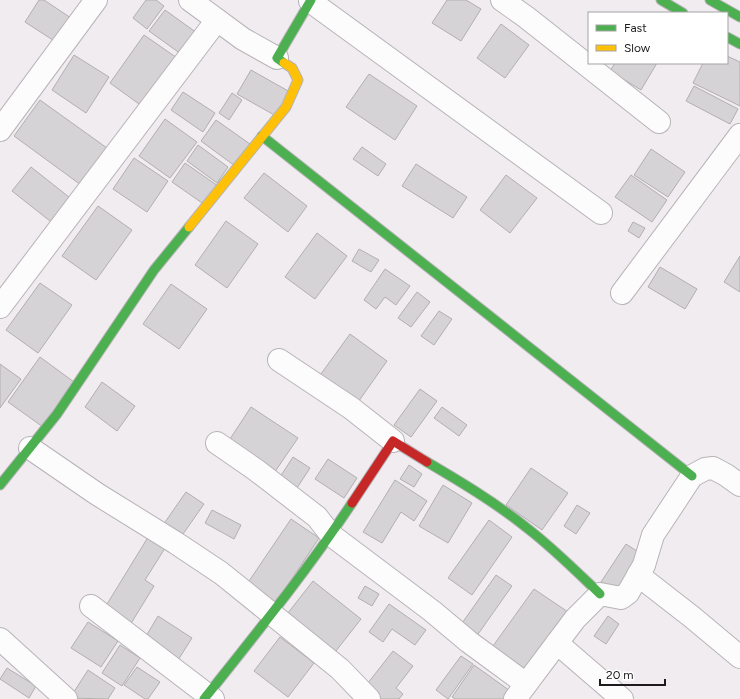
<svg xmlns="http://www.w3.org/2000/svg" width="740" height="699" viewBox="0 0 740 699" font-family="Figtree,sans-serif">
	<rect width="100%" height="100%" fill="#f0ecf0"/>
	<g fill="#d6d3d6" stroke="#b2afb2">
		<polygon points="39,0 44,0 74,20 59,44 25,22"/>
		<polygon points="146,0 156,0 164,6 147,29 133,18"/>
		<polygon points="447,0 466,0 481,9 461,41 432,23"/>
		<polygon points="165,10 197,33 181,54 149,31"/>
		<polygon points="501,24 529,45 505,78 477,58"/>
		<polygon points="144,35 180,60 146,109 110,83"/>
		<polygon points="74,55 109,77 86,113 52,90"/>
		<polygon points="727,56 740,62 740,106 693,83 703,63 727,63"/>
		<polygon points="615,63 657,63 641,90 610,71"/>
		<polygon points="251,70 290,92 276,116 237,94"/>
		<polygon points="369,74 417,106 395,140 346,107"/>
		<polygon points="694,86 738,109 730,124 686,101"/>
		<polygon points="183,92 215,113 203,132 171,110"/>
		<polygon points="232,93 242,100 229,120 219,113"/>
		<polygon points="40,100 107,148 81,185 14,136"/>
		<polygon points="165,119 197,142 170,178 139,156"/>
		<polygon points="216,120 250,144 235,166 201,141"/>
		<polygon points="198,145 228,167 217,183 187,161"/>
		<polygon points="362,147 386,164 378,176 353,159"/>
		<polygon points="651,149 685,172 668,197 634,175"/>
		<polygon points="134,158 168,181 147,212 113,189"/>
		<polygon points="185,163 218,186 205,205 172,182"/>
		<polygon points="416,164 467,197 453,218 402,186"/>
		<polygon points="31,167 74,201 55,225 12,191"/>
		<polygon points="264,173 307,206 288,232 244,198"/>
		<polygon points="506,175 537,198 510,233 480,210"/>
		<polygon points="631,175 667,200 652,222 615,197"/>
		<polygon points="98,206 132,230 96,280 62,256"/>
		<polygon points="226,221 258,244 227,288 195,265"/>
		<polygon points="633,222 645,228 639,238 628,231"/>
		<polygon points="317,233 347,256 315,299 285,277"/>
		<polygon points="359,249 379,260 371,272 352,261"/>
		<polygon points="740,256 740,292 724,282"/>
		<polygon points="660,267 697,289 685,309 648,287"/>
		<polygon points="385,269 410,286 396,305 385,297 376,309 364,300"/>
		<polygon points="40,283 72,305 38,353 6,330"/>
		<polygon points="171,284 207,309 179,349 143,324"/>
		<polygon points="417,292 430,302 411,327 398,318"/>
		<polygon points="439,311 452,319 434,345 421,336"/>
		<polygon points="350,334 387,361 356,405 318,378"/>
		<polygon points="40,357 74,382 43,427 8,402"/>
		<polygon points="0,364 21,379 0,408"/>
		<polygon points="102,382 135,406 117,431 85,407"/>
		<polygon points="420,389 437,401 411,437 394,425"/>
		<polygon points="251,407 298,438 274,473 228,442"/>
		<polygon points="442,407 467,425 459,436 434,418"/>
		<polygon points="293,457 310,468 295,491 278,480"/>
		<polygon points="328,459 357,478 344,498 315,479"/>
		<polygon points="409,465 422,474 414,487 400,479"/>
		<polygon points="531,468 568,493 542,530 506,505"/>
		<polygon points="395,480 427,501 414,521 401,512 382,543 363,532"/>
		<polygon points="443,485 472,503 448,543 419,526"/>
		<polygon points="186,492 204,504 181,537 163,525"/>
		<polygon points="577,505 590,513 576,534 564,526"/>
		<polygon points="212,510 241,525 234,539 205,523"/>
		<polygon points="291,519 319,538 274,606 245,587"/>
		<polygon points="489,520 512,537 472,595 448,578"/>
		<polygon points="150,534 167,545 145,580 154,586 130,625 104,609"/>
		<polygon points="626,544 643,555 619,593 601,582"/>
		<polygon points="496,575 512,586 476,637 460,626"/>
		<polygon points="313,581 361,619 332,656 284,618"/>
		<polygon points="365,586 379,594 372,606 358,598"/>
		<polygon points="534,589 571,614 530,673 493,646"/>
		<polygon points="389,604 426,630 415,645 392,629 383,642 369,632"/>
		<polygon points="158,616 192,638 178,660 145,638"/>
		<polygon points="608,616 619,624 606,644 594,636"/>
		<polygon points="88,622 118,641 101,667 71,648"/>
		<polygon points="280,637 314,663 288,697 254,671"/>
		<polygon points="120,645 140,658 122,686 102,673"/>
		<polygon points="393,651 413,666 396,688 403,694 399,699 379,699 364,688"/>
		<polygon points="461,656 473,664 448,699 436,690"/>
		<polygon points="474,665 513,693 509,699 455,699 452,697"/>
		<polygon points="137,667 160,682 148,699 145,699 124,685"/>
		<polygon points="7,668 36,686 29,698 0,679"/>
		<polygon points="88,670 115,688 108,699 70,698"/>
	</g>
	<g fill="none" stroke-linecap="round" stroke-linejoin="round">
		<defs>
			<g id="street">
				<polyline points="190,0 243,39 277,58"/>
				<polyline points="502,0 526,17 659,122"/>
				<polyline points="310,1 601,213"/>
				<polyline points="0,130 96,0"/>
				<polyline points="622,293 740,135"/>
				<polyline points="0,307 217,20"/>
				<polyline points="279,360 351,408 393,441"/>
				<polyline points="217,443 256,470 317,517 331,535 432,611 469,642 526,684"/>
				<polyline points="30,448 97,494 176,543 221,573 340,669 369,699"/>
				<polyline points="638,575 692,617 740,657"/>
				<polyline points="91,606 213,699"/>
				<polyline points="0,639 66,699"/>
				<polyline points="557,643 622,699"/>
				<polyline points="515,699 575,619 600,594 621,598 628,593 644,565 653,535 692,476 705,469 713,468 726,475 740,485"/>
			</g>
			<g id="fast">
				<polyline points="661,0 683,13"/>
				<polyline points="710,0 740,17"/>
				<polyline points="727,37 740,44"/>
				<polyline points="284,63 277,58 311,0"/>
				<polyline points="262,136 692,476"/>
				<path d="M427,462C461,482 496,503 527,528C553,548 576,571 600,594"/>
				<polyline points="0,485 57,414 154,270 189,227"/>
				<path d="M204,699C255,635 307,571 352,503"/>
			</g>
			<polyline id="slow" points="189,227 286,107 298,80 292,68 284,63"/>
			<polyline id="jam" points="352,503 393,441 427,462"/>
		</defs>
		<use href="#street" stroke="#b7b3b7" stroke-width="24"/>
		<use href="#fast" stroke="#b7b3b7" stroke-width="11"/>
		<use href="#slow" stroke="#b7b3b7" stroke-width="11"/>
		<use href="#jam" stroke="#b7b3b7" stroke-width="11"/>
		<use href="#street" stroke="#fdfcfd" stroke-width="22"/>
		<use href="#fast" stroke="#4caf50" stroke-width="9"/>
		<use href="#slow" stroke="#ffc107" stroke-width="9"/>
		<use href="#jam" stroke="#c62828" stroke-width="9"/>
	</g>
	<rect x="588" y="12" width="140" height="52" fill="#ffffff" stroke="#a4a3a4"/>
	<rect x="596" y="25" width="20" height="6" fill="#4caf50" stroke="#a4a3a4"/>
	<text x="624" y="32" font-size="12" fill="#1c1a1c">Fast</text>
	<rect x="596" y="45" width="20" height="6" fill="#ffc107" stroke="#a4a3a4"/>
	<text x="624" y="52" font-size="12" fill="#1c1a1c">Slow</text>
	<path d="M600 679v6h65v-6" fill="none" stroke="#1c1a1c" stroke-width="2"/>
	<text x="606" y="679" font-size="12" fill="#1c1a1c" stroke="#ffffff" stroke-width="3" paint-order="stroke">20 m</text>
</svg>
